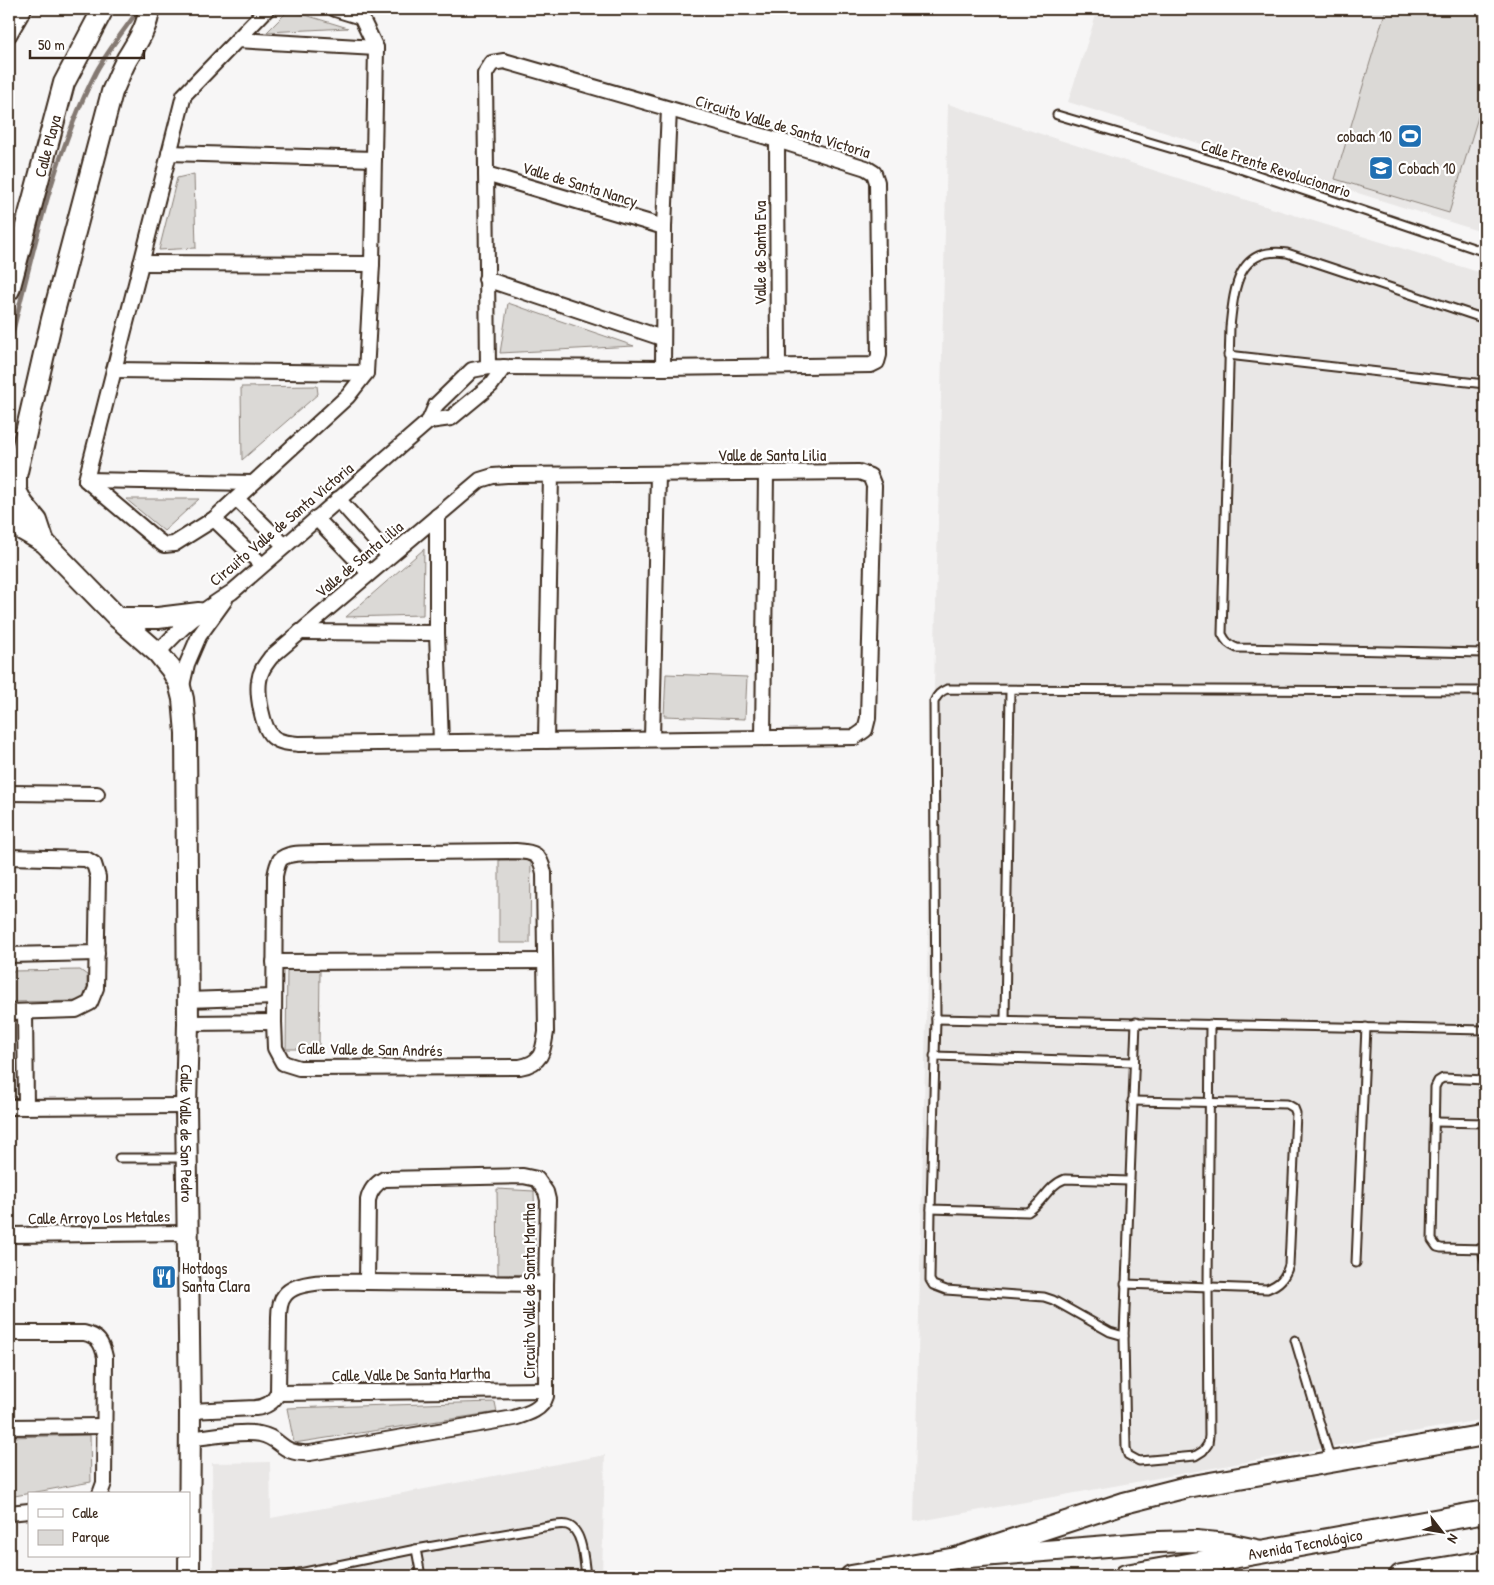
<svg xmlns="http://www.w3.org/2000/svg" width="1494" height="1585" viewBox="0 0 1494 1585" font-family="'Patrick Hand',sans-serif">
	<rect width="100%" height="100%" fill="#f7f6f6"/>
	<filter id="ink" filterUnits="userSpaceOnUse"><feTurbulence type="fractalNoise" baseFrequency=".02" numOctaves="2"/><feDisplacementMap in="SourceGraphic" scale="10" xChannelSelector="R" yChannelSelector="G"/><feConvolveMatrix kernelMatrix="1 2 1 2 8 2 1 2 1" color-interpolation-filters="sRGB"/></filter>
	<g filter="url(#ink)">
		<g fill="#e9e7e6">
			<polygon points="1098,9 1485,9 1485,233 1068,102"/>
			<polygon points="948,104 1268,207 1485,274 1485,1419 914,1522"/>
			<polygon points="605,1455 602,1576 213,1576 212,1463 270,1462 271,1518"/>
		</g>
		<g fill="#dbd9d6" stroke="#8b827a">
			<polygon points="1386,9 1485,9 1485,94 1449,213 1335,179"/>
			<polygon points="289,10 348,28 267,32"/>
			<polygon points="194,174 196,248 159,250 177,178"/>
			<polygon points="508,303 634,346 500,353"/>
			<polygon points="317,386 318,394 242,460 241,387"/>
			<polygon points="126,499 199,499 164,531"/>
			<polygon points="424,549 423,615 346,617"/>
			<polygon points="666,674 747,677 745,719 664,716"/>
			<polygon points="499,860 531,860 530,943 499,943"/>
			<polygon points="287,969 320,970 319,1049 286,1049"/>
			<polygon points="80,970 87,975 87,995 81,1001 9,1002 9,971"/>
			<polygon points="497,1189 534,1191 536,1274 498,1275"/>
			<polygon points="495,1402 497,1412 294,1443 287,1408"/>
			<polygon points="90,1435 91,1482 9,1497 9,1437"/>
		</g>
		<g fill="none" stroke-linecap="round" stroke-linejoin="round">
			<path stroke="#847972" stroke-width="4.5" d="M9,347C33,254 52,158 96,72C108,50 125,29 139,9"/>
			<defs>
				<g id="lane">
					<polyline points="1057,115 1231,166 1485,252"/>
					<path d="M1485,319L1287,253C1237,246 1234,289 1230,327L1222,634C1226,642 1229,645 1237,648L1485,653"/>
					<polyline points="1228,355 1485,384"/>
					<polyline points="936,1019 1485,1030"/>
					<polyline points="1005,1020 1010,690"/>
					<polyline points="1136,1022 1124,1336 1126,1448 1128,1455 1139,1461 1195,1456 1203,1451 1208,1444 1209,1436 1208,1286 1210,1024"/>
					<polyline points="934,1056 1134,1062"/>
					<polyline points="1485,1080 1443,1078 1438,1081 1435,1087 1432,1240 1437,1247 1441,1248 1485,1249"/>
					<polyline points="1435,1122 1485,1123"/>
					<polyline points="119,1158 185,1158"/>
					<path d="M1129,1181L1065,1179C1048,1185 1043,1203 1028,1212L931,1209L936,1019L934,702C937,695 940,692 947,689L1485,691"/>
					<polyline points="931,1209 930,1280 933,1285 946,1290 1044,1297 1053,1300 1110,1332 1124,1336"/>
					<polyline points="1482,1249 1485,1262"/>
					<polyline points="1356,1263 1366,1027"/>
					<path d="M1125,1284L1267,1289C1280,1284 1285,1278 1289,1265L1296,1113L1294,1108L1287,1104L1132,1101"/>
					<polyline points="1295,1340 1331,1461"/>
					<polyline points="416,1549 421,1576"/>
					<path d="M285,1576L416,1549L555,1525C558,1525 563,1524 567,1525C583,1529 584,1562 586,1576"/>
				</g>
				<g id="street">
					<polyline points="267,9 184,95 86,480 156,539 164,545 174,544 214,519 348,396 366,373 372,264 376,48 361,17 335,9"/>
					<polyline points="9,35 24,9"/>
					<polyline points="237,40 376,48"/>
					<polyline points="777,140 778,366"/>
					<polyline points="169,153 374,159"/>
					<polyline points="486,174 664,227"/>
					<polyline points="141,263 372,264"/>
					<polyline points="486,279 662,338"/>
					<polyline points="663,368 664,227 669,109"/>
					<polyline points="114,370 366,373"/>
					<polyline points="429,421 451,418 491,385 504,367"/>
					<path d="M859,472L870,476L874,486L868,718L865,730L855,737L299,744C289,743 280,743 273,737C262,728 257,694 259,681C260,671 265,665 271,657L480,480L493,476L507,475Z"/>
					<polyline points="86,480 252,483"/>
					<polyline points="237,499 285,546"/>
					<polyline points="338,499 389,556"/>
					<polyline points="437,516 437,633 441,742"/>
					<polyline points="316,518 369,573"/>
					<polyline points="214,519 262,565"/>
					<polyline points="300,632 437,633"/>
					<path d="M158,653C181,626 202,611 232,592L429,421L436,405L472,370L488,367L663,368L871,365L877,362L879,355L877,182L874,173L866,168L777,140L504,61L492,63L485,74L488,367"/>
					<polyline points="181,690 187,664 199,636 225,600"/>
					<polyline points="763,738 766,473"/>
					<polyline points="652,739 658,474"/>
					<polyline points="546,741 551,475"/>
					<polyline points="9,793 97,794"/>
					<path d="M516,851C535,852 540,854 544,873L546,1032C543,1052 542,1063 520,1067L299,1068L283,1063L275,1048L274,1022L275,876C276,871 277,865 280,860C288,851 309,854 320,853Z"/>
					<polyline points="9,857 86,859 94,864 98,877 96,988 90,1003 76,1010 9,1012"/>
					<polyline points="9,955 97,953"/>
					<polyline points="274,962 545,961"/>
					<polyline points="187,1000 273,997"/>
					<polyline points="25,1012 26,1107"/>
					<polyline points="188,1023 274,1022"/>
					<polyline points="9,1107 186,1106"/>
					<polyline points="9,1235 189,1233"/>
					<polyline points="367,1282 546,1284"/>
					<path d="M9,1333H84C98,1336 102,1343 105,1357L104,1483L100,1494"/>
					<polyline points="278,1393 546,1390"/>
					<polyline points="9,1427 104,1426"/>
					<path d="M189,1439C209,1437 241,1430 260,1434C282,1438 280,1455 310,1453L514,1418C527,1414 542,1410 546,1396V1284L548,1200L546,1192L537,1179L523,1176L384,1179C375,1184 370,1190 368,1200L367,1282C347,1282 298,1278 285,1295C280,1301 279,1309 279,1317L278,1393C273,1403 266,1407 255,1408L190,1411"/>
					<polyline points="9,1513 29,1511"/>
				</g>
				<g id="secondary">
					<path id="s1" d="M9,290L64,83L103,9"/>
					<path id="s2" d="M9,516L23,530L44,542L118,618L158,653L171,669L179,683L183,699L186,733L188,1023L186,1106L190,1411L189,1576"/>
					<path d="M44,542L37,521L23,504L16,491V476L52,319L112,92C117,81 121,70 127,59C136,44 148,27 149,9"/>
					<polyline points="118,618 158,618 199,613"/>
					<polyline points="956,1558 1124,1503 1187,1487 1485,1435"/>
					<polyline points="851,1576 956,1558 1158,1542 1196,1541 1228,1544 1261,1551"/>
				</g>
				<g id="primary">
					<path id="s3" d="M1126,1576L1485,1512"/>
					<polyline points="1401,1576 1485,1562"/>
				</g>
			</defs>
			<use href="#lane" stroke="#3b2a1e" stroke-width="11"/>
			<use href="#street" stroke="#3b2a1e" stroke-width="18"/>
			<use href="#secondary" stroke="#3b2a1e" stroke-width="24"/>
			<use href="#primary" stroke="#3b2a1e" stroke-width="26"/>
			<use href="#lane" stroke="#fff" stroke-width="7"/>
			<use href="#street" stroke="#fff" stroke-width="14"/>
			<use href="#secondary" stroke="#fff" stroke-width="20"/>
			<use href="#primary" stroke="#fff" stroke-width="22"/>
		</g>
	</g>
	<defs>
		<symbol id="stadium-square" viewBox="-11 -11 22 22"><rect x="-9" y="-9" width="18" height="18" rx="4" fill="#1f6fb2" stroke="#fff"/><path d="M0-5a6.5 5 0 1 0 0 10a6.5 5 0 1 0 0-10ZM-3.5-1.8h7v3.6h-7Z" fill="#fff"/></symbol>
		<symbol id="school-square" viewBox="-11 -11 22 22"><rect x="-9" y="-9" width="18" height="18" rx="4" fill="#1f6fb2" stroke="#fff"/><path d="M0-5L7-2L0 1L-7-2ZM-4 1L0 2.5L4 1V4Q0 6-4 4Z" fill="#fff"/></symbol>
		<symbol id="restaurant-square" viewBox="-11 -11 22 22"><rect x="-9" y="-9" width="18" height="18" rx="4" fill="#1f6fb2" stroke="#fff"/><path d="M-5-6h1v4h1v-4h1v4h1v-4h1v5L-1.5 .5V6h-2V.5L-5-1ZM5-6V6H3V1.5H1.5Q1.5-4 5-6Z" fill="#fff"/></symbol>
	</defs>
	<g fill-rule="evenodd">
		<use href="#stadium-square" x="1396" y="122" width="28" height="28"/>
		<use href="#school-square" x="1367" y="154" width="28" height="28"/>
		<use href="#restaurant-square" x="150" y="1263" width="28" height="28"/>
	</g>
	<g text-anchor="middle" stroke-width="4.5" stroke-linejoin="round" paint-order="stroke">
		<g font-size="16" fill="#3b2a1e" stroke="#fff">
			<text transform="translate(783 126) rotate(17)" y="6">Circuito Valle de Santa Victoria</text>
			<text dy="6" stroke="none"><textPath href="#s1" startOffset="149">Calle Playa</textPath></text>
			<text transform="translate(1276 168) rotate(18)" y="6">Calle Frente Revolucionario</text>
			<text transform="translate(580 184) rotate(17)" y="6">Valle de Santa Nancy</text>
			<text transform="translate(760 253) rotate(-90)" y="6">Valle de Santa Eva</text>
			<text x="772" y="461">Valle de Santa Lilia</text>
			<text transform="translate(281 524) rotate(-40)" y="6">Circuito Valle de Santa Victoria</text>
			<text transform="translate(359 559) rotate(-40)" y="6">Valle de Santa Lilia</text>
			<text transform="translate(370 1049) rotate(1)" y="6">Calle Valle de San Andrés</text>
			<text dy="6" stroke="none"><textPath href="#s2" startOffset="691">Calle Valle de San Pedro</textPath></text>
			<text transform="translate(99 1217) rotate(-1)" y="6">Calle Arroyo Los Metales</text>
			<text transform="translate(529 1291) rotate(-90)" y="6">Circuito Valle de Santa Martha</text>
			<text transform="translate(411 1374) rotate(-1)" y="6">Calle Valle De Santa Martha</text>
			<text dy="6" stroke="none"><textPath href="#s3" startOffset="182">Avenida Tecnológico</textPath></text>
		</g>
		<g font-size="16" fill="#3b2a1e" stroke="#fff" text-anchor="start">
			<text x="1392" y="142" text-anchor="end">cobach 10</text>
			<text x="1398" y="174">Cobach 10</text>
			<text x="182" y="1274">Hotdogs<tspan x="182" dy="18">Santa Clara</tspan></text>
		</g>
	</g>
	<rect width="1494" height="1585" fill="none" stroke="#fff" stroke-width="30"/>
	<rect x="15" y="15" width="1464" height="1555" fill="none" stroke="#3b2a1e" stroke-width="2" filter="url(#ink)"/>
	<rect x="28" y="1492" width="162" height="65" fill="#ffffff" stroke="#b1aaa5"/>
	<rect x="38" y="1509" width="25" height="8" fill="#ffffff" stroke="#b1aaa5"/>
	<text x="72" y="1518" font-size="15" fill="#3b2a1e">Calle</text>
	<rect x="38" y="1530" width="25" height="15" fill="#dbd9d6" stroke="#b1aaa5"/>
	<text x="72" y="1542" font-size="15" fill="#3b2a1e">Parque</text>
	<g transform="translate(1442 1532) rotate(121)" stroke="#ffffff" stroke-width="4" paint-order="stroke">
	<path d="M0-4L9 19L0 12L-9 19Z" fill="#3b2a1e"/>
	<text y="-8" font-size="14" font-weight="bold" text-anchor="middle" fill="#3b2a1e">N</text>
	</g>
	<path d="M30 50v8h114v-8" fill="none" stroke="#3b2a1e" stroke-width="2.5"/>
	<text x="38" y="50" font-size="15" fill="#3b2a1e" stroke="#ffffff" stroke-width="4" paint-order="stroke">50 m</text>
</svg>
